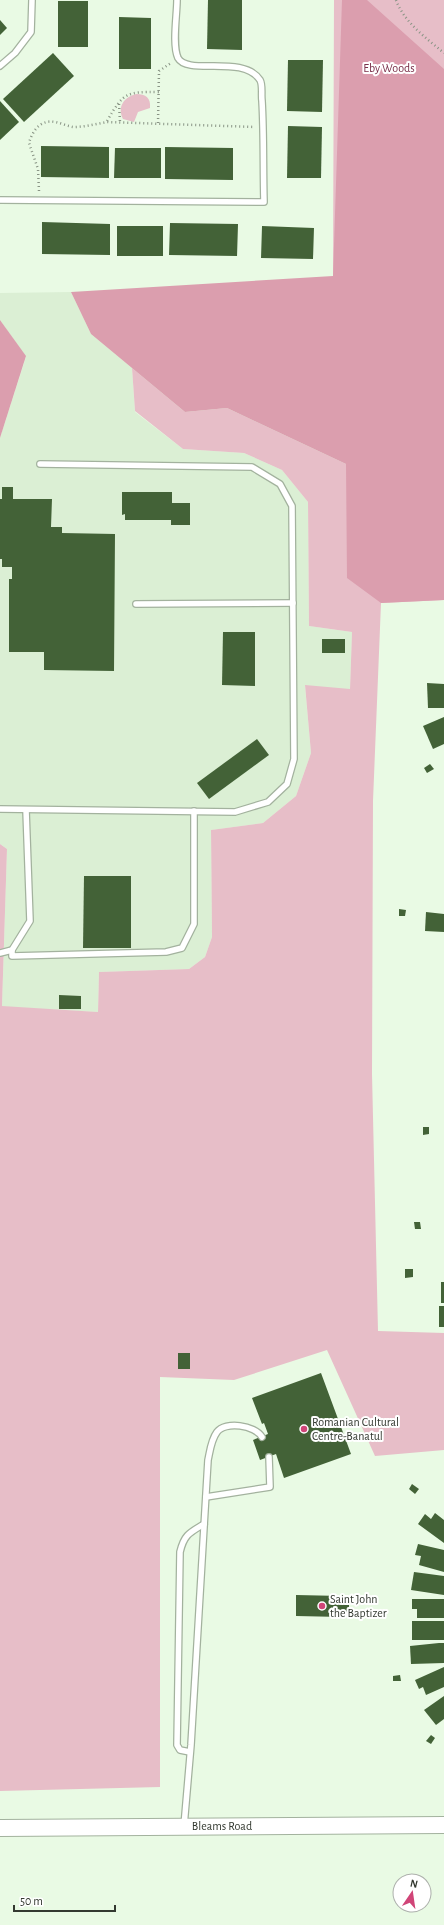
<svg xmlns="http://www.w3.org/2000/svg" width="444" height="1925" viewBox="0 0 444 1925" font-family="'Alegreya Sans',sans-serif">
	<rect width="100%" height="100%" fill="#e9fae4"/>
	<polygon fill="#dbefd4" points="71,292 91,334 132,368 135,412 183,449 244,453 282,470 308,502 309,626 352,632 350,690 305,686 311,753 296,796 263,823 211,830 212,937 205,957 189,969 99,972 98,1012 2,1007 7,849 0,844 0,438 26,357 0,320 0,293"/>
	<g fill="#e7bec8">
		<polygon points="334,0 444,0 444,600 381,603 373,801 372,1074 378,1331 444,1333 444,1450 375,1456 327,1350 234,1380 160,1377 160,1787 0,1791 0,844 7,849 2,1006 98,1012 99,972 189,969 205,957 212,937 211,830 263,823 296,796 311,753 305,685 350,689 352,632 309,626 308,502 282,470 244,453 183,449 135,411 132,368 185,412 227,408 346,464 333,276"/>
		<path d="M136,94C146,94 151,98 150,108L138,112L134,122L123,119C117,107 124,97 136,94Z"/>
	</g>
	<g fill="#db9eae">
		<polygon points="342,0 367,0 444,69 444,600 381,603 347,578 346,464 227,408 185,412 91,334 71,292 333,276"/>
		<polygon points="0,320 26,356 0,438"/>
	</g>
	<g fill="#436237">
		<polygon points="208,0 242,0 242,50 207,49"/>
		<rect x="58" y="1" width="30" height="46"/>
		<polygon points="119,17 151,18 151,69 119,69"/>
		<polygon points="0,20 7,28 0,35"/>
		<polygon points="53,53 74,76 24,122 3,99"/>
		<polygon points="288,60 323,60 322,112 287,111"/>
		<polygon points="0,101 19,122 0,140"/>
		<polygon points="288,126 322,127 321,178 287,178"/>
		<polygon points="41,146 109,147 109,178 41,177"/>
		<polygon points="165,147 233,148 233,180 165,179"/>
		<polygon points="115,148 161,148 161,178 114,178"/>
		<polygon points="42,222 110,224 110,255 42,254"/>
		<polygon points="170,223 238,224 237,256 169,255"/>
		<rect x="117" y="226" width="46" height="30"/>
		<polygon points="262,226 314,228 313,259 261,258"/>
		<polygon points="2,487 13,487 13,499 52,499 51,527 62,527 62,533 115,534 114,671 44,670 44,652 9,652 9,579 12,579 12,567 2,567 2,559 0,559 0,499 2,499"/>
		<polygon points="122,492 172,492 172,503 190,503 190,525 171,525 171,520 125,520 125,514 122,515"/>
		<polygon points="223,632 255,632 255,686 222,685"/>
		<rect x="322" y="639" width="23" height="14"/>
		<polygon points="427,683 444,684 444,708 428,708"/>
		<polygon points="444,717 444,744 433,749 423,726"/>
		<polygon points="257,739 269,755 209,799 197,783"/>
		<polygon points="430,764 434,769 427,773 424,768"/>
		<polygon points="84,876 131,876 131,948 83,948"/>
		<polygon points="399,909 406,910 405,916 399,916"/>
		<polygon points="426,912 444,914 444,932 425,931"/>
		<polygon points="59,995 81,996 81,1009 59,1009"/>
		<polygon points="423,1127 429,1127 429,1134 423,1135"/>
		<polygon points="414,1222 420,1222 421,1229 415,1229"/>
		<polygon points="405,1269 413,1269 413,1277 405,1278"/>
		<rect x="441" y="1282" width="3" height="21"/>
		<rect x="439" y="1306" width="5" height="21"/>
		<rect x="178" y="1353" width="12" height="16"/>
		<polygon points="321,1373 351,1454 284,1478 276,1454 260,1460 253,1440 268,1434 264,1423 262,1424 252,1398"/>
		<polygon points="412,1484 419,1489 415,1494 409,1489"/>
		<polygon points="435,1513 444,1520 444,1543 418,1524 425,1514 431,1519"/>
		<polygon points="418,1544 444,1550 444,1572 419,1565 421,1556 415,1555"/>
		<polygon points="414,1572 444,1576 444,1595 411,1590"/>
		<polygon points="296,1595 342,1596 349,1602 349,1610 342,1617 296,1616"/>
		<polygon points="412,1599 444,1599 444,1618 417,1618 417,1609 412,1609"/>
		<rect x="412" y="1621" width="32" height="19"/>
		<polygon points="439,1643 444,1643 444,1663 411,1664 410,1646"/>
		<polygon points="444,1667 444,1687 426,1695 423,1687 419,1689 415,1680"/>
		<polygon points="400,1675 401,1681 393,1681 393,1676"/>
		<polygon points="444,1696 444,1719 436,1725 424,1710"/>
		<polygon points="431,1735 435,1738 431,1744 426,1741"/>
	</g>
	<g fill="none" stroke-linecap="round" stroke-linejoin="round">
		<defs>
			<g id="service">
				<polyline points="0,66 15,53 31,32 32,0"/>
				<path d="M0,200L264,202C263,168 264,135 262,101C261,95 263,85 260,80C243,54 188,76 178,58C172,45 177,15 177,0"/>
				<polyline points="136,604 293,603"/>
				<polyline points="0,809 235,812 268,802 287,784 294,759 292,506 280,484 252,467 40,464"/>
				<polyline points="12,950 12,956 166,952 182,948 194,924 194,811"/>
				<polyline points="0,953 12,950 30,921 26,810"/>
				<polyline points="206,1497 270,1487 269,1457"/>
				<path d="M190,1752L180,1750L177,1745L180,1552C184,1535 189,1533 204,1524"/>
				<path d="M184,1826L191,1745L208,1460C210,1451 211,1440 217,1432C225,1421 255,1425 262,1437"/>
			</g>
			<polyline id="secondary" points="0,1828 444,1825"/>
		</defs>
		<use href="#service" stroke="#a3b29e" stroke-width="8"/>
		<use href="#secondary" stroke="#a3b29e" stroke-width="18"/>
		<g stroke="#899485" stroke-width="2.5" stroke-dasharray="1 3" stroke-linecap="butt">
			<path d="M396,0C404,22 426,38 444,53"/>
			<polyline points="119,104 120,122"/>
			<path d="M107,121C124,92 126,92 159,92"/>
			<polyline points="158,123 159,71 171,63"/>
			<path d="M39,191L38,169L29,143C32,132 40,119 55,122C61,123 67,126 73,127C85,127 96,124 107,122L255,127"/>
		</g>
		<use href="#service" stroke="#fff" stroke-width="5.5"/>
		<use href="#secondary" stroke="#fff" stroke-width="16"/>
	</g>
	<g fill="#d04578" stroke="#fff" stroke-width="1.5">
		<circle cx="304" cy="1429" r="4"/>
		<circle cx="322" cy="1606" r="4"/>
	</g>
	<g text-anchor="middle" stroke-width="4" stroke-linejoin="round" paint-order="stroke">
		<g font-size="12" fill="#7a304a" stroke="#fff">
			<text x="389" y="72">Eby Woods</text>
		</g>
		<g font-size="12" fill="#333930" stroke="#fff" text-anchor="start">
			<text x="312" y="1426">Romanian Cultural<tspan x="312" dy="14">Centre-Banatul</tspan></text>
			<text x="330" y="1603">Saint John<tspan x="330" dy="14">the Baptizer</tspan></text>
		</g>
		<g font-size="12" fill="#333930" stroke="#fff">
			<text x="222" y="1830">Bleams Road</text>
		</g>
	</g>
	<g transform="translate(412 1893) rotate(13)"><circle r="19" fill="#ffffff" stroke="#adb0ac"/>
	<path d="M0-3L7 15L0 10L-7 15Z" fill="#d04578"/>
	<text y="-6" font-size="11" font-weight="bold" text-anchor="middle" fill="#333930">N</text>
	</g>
	<path d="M14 1905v6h101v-6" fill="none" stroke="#333930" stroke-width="2"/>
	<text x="20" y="1905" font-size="12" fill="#333930" stroke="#ffffff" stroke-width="3" paint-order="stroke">50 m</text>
</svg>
